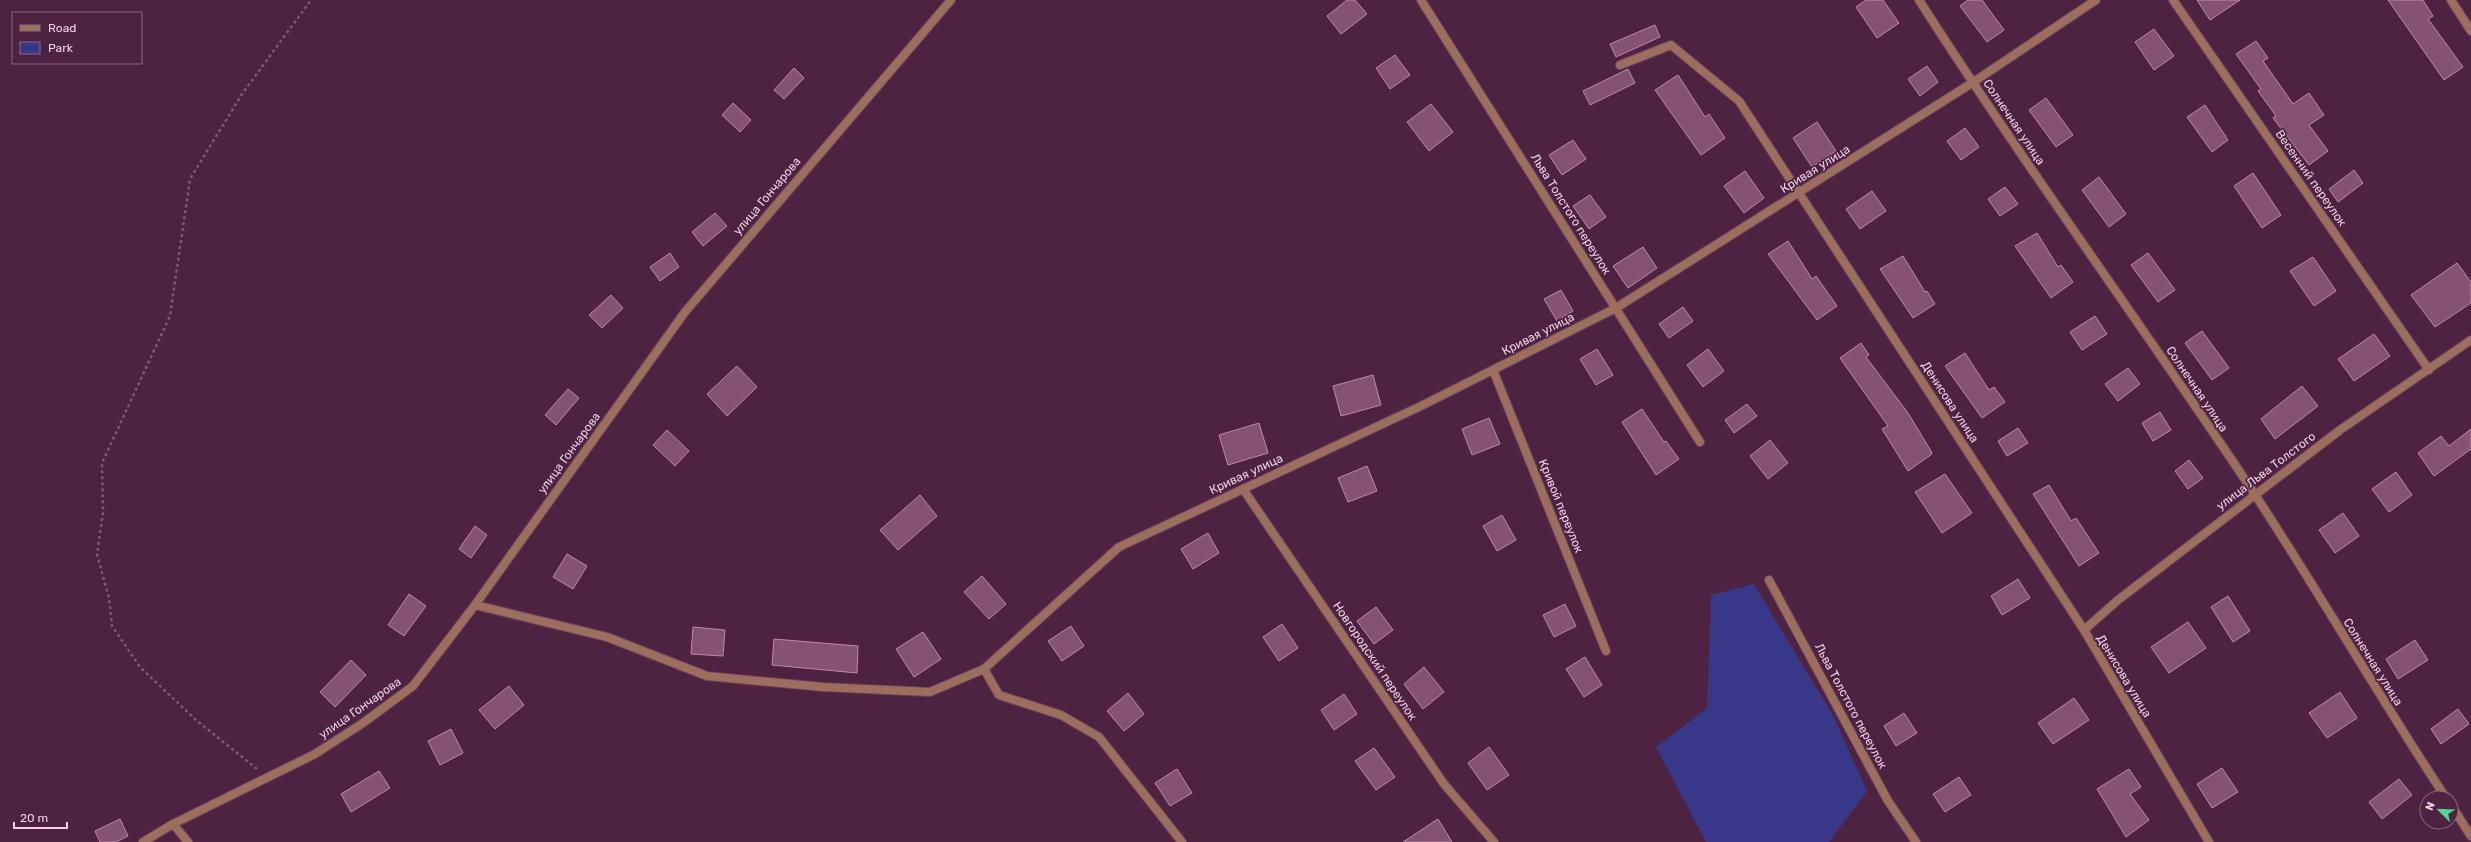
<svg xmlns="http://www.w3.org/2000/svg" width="2471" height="842" viewBox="0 0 2471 842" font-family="Rubik,sans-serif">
	<rect width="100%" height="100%" fill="#4e2241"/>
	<polygon fill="#393787" points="1754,584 1834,717 1867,791 1829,842 1706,842 1656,747 1707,708 1711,595"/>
	<g fill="#845374" stroke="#bf89ad">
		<polygon points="1347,0 1355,0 1367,14 1341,34 1327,16"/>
		<polygon points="1866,0 1883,0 1899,23 1877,38 1856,7"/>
		<polygon points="1968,0 1982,0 2004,30 1987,42 1960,6"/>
		<polygon points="2197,0 2240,0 2210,20"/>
		<polygon points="2388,0 2423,0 2433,16 2428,19 2463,67 2444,80"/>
		<polygon points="1655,25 1660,37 1616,57 1610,44"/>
		<polygon points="2154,29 2174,56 2154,70 2135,42"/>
		<polygon points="2256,41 2268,58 2263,61 2293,104 2309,93 2324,115 2309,125 2328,151 2309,165 2273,118 2276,116 2258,91 2261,89 2236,54"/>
		<polygon points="1395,55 1410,75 1390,89 1376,68"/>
		<polygon points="1927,66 1938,82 1920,96 1908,79"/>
		<polygon points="794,68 804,78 784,99 774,90"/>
		<polygon points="1628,69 1635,83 1590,105 1583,91"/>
		<polygon points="1678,75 1705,117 1709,114 1725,138 1701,155 1655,90"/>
		<polygon points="2046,98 2073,135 2056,147 2029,110"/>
		<polygon points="733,103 751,120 740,132 722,115"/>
		<polygon points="1431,104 1453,132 1429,151 1407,122"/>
		<polygon points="2205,105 2228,140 2212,152 2187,117"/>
		<polygon points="1817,122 1836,151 1812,167 1793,138"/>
		<polygon points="1965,128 1979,147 1961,160 1947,141"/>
		<polygon points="1573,140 1586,159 1562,175 1549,155"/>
		<polygon points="2354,170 2363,183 2338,202 2329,189"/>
		<polygon points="1745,171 1764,198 1744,213 1724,186"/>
		<polygon points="2253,173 2281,215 2262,228 2234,186"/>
		<polygon points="2099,177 2126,214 2109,227 2082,190"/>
		<polygon points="2005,187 2018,204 2000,216 1988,199"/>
		<polygon points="1872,191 1886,211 1860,229 1846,209"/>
		<polygon points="1590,195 1606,217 1589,229 1573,206"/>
		<polygon points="715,213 727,226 703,246 692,232"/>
		<polygon points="2037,233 2058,267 2061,265 2073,282 2051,298 2015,246"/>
		<polygon points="1788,241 1812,279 1816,276 1837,306 1817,320 1768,254"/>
		<polygon points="1643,247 1657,268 1628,288 1613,266"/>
		<polygon points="670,253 679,267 660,281 650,267"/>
		<polygon points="2148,253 2175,290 2158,302 2131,265"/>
		<polygon points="1903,256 1925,292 1927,291 1935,304 1913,318 1880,269"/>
		<polygon points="2313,257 2336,291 2314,306 2290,271"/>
		<polygon points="2457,263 2471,282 2471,303 2435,327 2411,295"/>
		<polygon points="1561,290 1573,311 1557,321 1544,299"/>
		<polygon points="611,295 623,308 602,328 589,315"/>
		<polygon points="1683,307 1693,321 1669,338 1659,324"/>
		<polygon points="2095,316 2107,334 2082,350 2070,332"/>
		<polygon points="2202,331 2229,368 2212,380 2185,343"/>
		<polygon points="2374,334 2390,356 2354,381 2338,359"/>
		<polygon points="1861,343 1869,355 1866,357 1908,413 1931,451 1932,454 1908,471 1882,429 1888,426 1840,358"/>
		<polygon points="1597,349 1613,375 1596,385 1580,359"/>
		<polygon points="1708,349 1724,371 1703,387 1687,365"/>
		<polygon points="1965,353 1989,390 1994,387 2005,402 1982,418 1945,366"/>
		<polygon points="737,366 757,387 727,416 707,394"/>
		<polygon points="2128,368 2140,384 2118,401 2105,384"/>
		<polygon points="1373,375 1381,405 1341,416 1333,386"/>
		<polygon points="2302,386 2318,406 2275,439 2261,419"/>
		<polygon points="568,389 579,398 556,425 545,415"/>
		<polygon points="1747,404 1757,416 1734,433 1725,420"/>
		<polygon points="1642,409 1664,442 1666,441 1679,459 1656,475 1622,422"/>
		<polygon points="2160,412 2171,430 2153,441 2142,423"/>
		<polygon points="1489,418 1500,444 1472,455 1462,429"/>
		<polygon points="1259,423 1268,453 1228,465 1219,435"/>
		<polygon points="2018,428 2028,443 2007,456 1998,441"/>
		<polygon points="2471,429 2471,449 2434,476 2418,453 2441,436 2449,446"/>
		<polygon points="667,430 689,451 675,466 653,445"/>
		<polygon points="1770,440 1788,463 1768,479 1750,456"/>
		<polygon points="2189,460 2203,478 2188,489 2175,471"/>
		<polygon points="1367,466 1377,491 1348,502 1338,478"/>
		<polygon points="2396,472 2412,495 2389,512 2372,489"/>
		<polygon points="1945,474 1972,513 1942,533 1915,492"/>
		<polygon points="2049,485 2071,521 2076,518 2099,553 2079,566 2033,494"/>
		<polygon points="920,495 937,516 898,550 880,530"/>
		<polygon points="2343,513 2359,536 2335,553 2319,530"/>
		<polygon points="1502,515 1516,540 1497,551 1483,526"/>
		<polygon points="475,526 487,535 471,558 459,549"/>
		<polygon points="1208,533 1219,553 1193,569 1181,549"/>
		<polygon points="567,554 587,566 573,589 553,577"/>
		<polygon points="982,576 1006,604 989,619 964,592"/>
		<polygon points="2018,579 2030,598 2002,615 1991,596"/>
		<polygon points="409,594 426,606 404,636 388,625"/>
		<polygon points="2228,596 2250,631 2233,642 2211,607"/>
		<polygon points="1565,604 1576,626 1554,637 1543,615"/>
		<polygon points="1376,607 1393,630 1374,644 1357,621"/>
		<polygon points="2188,622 2206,648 2169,673 2151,647"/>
		<polygon points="1282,624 1298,648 1279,661 1263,637"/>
		<polygon points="1071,626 1084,646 1062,661 1048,641"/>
		<polygon points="693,627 725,630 723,656 691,654"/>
		<polygon points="923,632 941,659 914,677 896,649"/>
		<polygon points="774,639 858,646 857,673 772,665"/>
		<polygon points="2415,640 2428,660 2398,679 2386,659"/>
		<polygon points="1585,657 1602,685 1584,697 1566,669"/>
		<polygon points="351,660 366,675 335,707 320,692"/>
		<polygon points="1424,667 1444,692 1423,709 1404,684"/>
		<polygon points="509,686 524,705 495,729 479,710"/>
		<polygon points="2340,692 2357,718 2327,738 2309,713"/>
		<polygon points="1128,693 1144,714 1124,731 1107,711"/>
		<polygon points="1344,694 1357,714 1334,730 1321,710"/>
		<polygon points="2074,698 2089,720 2053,744 2038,723"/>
		<polygon points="2458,709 2469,724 2441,744 2431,729"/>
		<polygon points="1904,713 1917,733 1896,746 1884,726"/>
		<polygon points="451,729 463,753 440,765 428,741"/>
		<polygon points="1489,747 1509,775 1487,790 1468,763"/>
		<polygon points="1374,748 1395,777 1376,790 1355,761"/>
		<polygon points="2222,768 2238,792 2212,808 2197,784"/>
		<polygon points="1177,769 1192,793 1170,806 1155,783"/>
		<polygon points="2129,769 2141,787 2130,794 2149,820 2126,837 2097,789"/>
		<polygon points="379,771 390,788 351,812 341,794"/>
		<polygon points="1959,777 1971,795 1945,812 1933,794"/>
		<polygon points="2399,779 2412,795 2382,819 2369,802"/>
		<polygon points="120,819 128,836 116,842 100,842 95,831"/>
		<polygon points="1438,819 1452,842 1403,842"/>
	</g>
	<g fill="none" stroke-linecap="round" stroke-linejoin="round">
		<defs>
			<g id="minor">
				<polyline points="1421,0 1700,442"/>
				<path d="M1919,0C2026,167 2144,328 2254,493C2320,594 2380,698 2446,798"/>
				<polyline points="2173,0 2429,370"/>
				<polyline points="2451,0 2471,31"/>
				<polyline points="1620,65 1671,45 1739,101 2084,630 2209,842"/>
				<polyline points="1493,370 1606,651"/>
				<polyline points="1243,489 1444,784 1494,842"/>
				<polyline points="1769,580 1888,801 1916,842"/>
				<polyline points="475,605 607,637 707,676 823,687 930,692 984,669 1119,547 1421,406 1616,308 1972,83 2096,0"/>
				<polyline points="2084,630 2118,600 2340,430 2471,340"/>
				<polyline points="984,669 999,695 1061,715 1099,737 1182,842"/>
				<polyline points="2451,805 2471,836"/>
				<polyline points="173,824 188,842"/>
				<polyline points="143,842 173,824 315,754 363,723 413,686 475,605 685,312 951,0"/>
			</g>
		</defs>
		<use href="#minor" stroke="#6b425e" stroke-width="10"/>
		<polyline stroke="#7f5873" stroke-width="2.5" stroke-dasharray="3 3" stroke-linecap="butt" points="257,769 196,720 140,667 112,626 109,598 97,554 103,513 102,463 170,316 190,179 242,94 311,0"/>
		<use href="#minor" stroke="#9c6e5e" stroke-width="8"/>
	</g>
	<g text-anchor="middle" stroke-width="3.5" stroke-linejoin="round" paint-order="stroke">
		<g font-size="12" fill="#eed2e4" stroke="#4e2241">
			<text transform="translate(2014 122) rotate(56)" y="4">Солнечная улица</text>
			<text transform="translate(1815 169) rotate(-32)" y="4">Кривая улица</text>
			<text transform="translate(2311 178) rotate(55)" y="4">Весенний переулок</text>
			<text transform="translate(767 196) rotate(-50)" y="4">улица Гончарова</text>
			<text transform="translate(1571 214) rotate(58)" y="4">Льва Толстого переулок</text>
			<text transform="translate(1538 334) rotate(-27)" y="4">Кривая улица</text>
			<text transform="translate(2197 389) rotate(56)" y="4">Солнечная улица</text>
			<text transform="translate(1950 402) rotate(57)" y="4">Денисова улица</text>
			<text transform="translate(569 453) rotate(-54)" y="4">улица Гончарова</text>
			<text transform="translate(2266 471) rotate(-37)" y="4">улица Льва Толстого</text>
			<text transform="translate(1246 474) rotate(-25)" y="4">Кривая улица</text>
			<text transform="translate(1561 506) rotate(68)" y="4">Кривой переулок</text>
			<text transform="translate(1375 661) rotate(56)" y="4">Новгородский переулок</text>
			<text transform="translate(2373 662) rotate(58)" y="4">Солнечная улица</text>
			<text transform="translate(2124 676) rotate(59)" y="4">Денисова улица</text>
			<text transform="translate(1851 706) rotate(62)" y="4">Льва Толстого переулок</text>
			<text transform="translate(360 708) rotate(-35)" y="4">улица Гончарова</text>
		</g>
	</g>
	<rect x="12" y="12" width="130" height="52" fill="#4e2241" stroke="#8e6882"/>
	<rect x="20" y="25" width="20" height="6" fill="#9c6e5e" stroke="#8e6882"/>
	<text x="48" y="32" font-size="12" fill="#eed2e4">Road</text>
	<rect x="20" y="42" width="20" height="12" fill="#393787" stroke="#8e6882"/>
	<text x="48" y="52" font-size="12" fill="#eed2e4">Park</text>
	<g transform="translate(2439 810) rotate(293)"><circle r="19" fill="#4e2241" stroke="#8e6882"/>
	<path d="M0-3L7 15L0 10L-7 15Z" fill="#53d396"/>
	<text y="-6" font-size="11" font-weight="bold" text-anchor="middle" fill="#eed2e4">N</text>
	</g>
	<path d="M14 822v6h53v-6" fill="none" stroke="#eed2e4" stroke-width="2"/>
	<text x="20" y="822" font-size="12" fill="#eed2e4" stroke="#4e2241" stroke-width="3" paint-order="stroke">20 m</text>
</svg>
